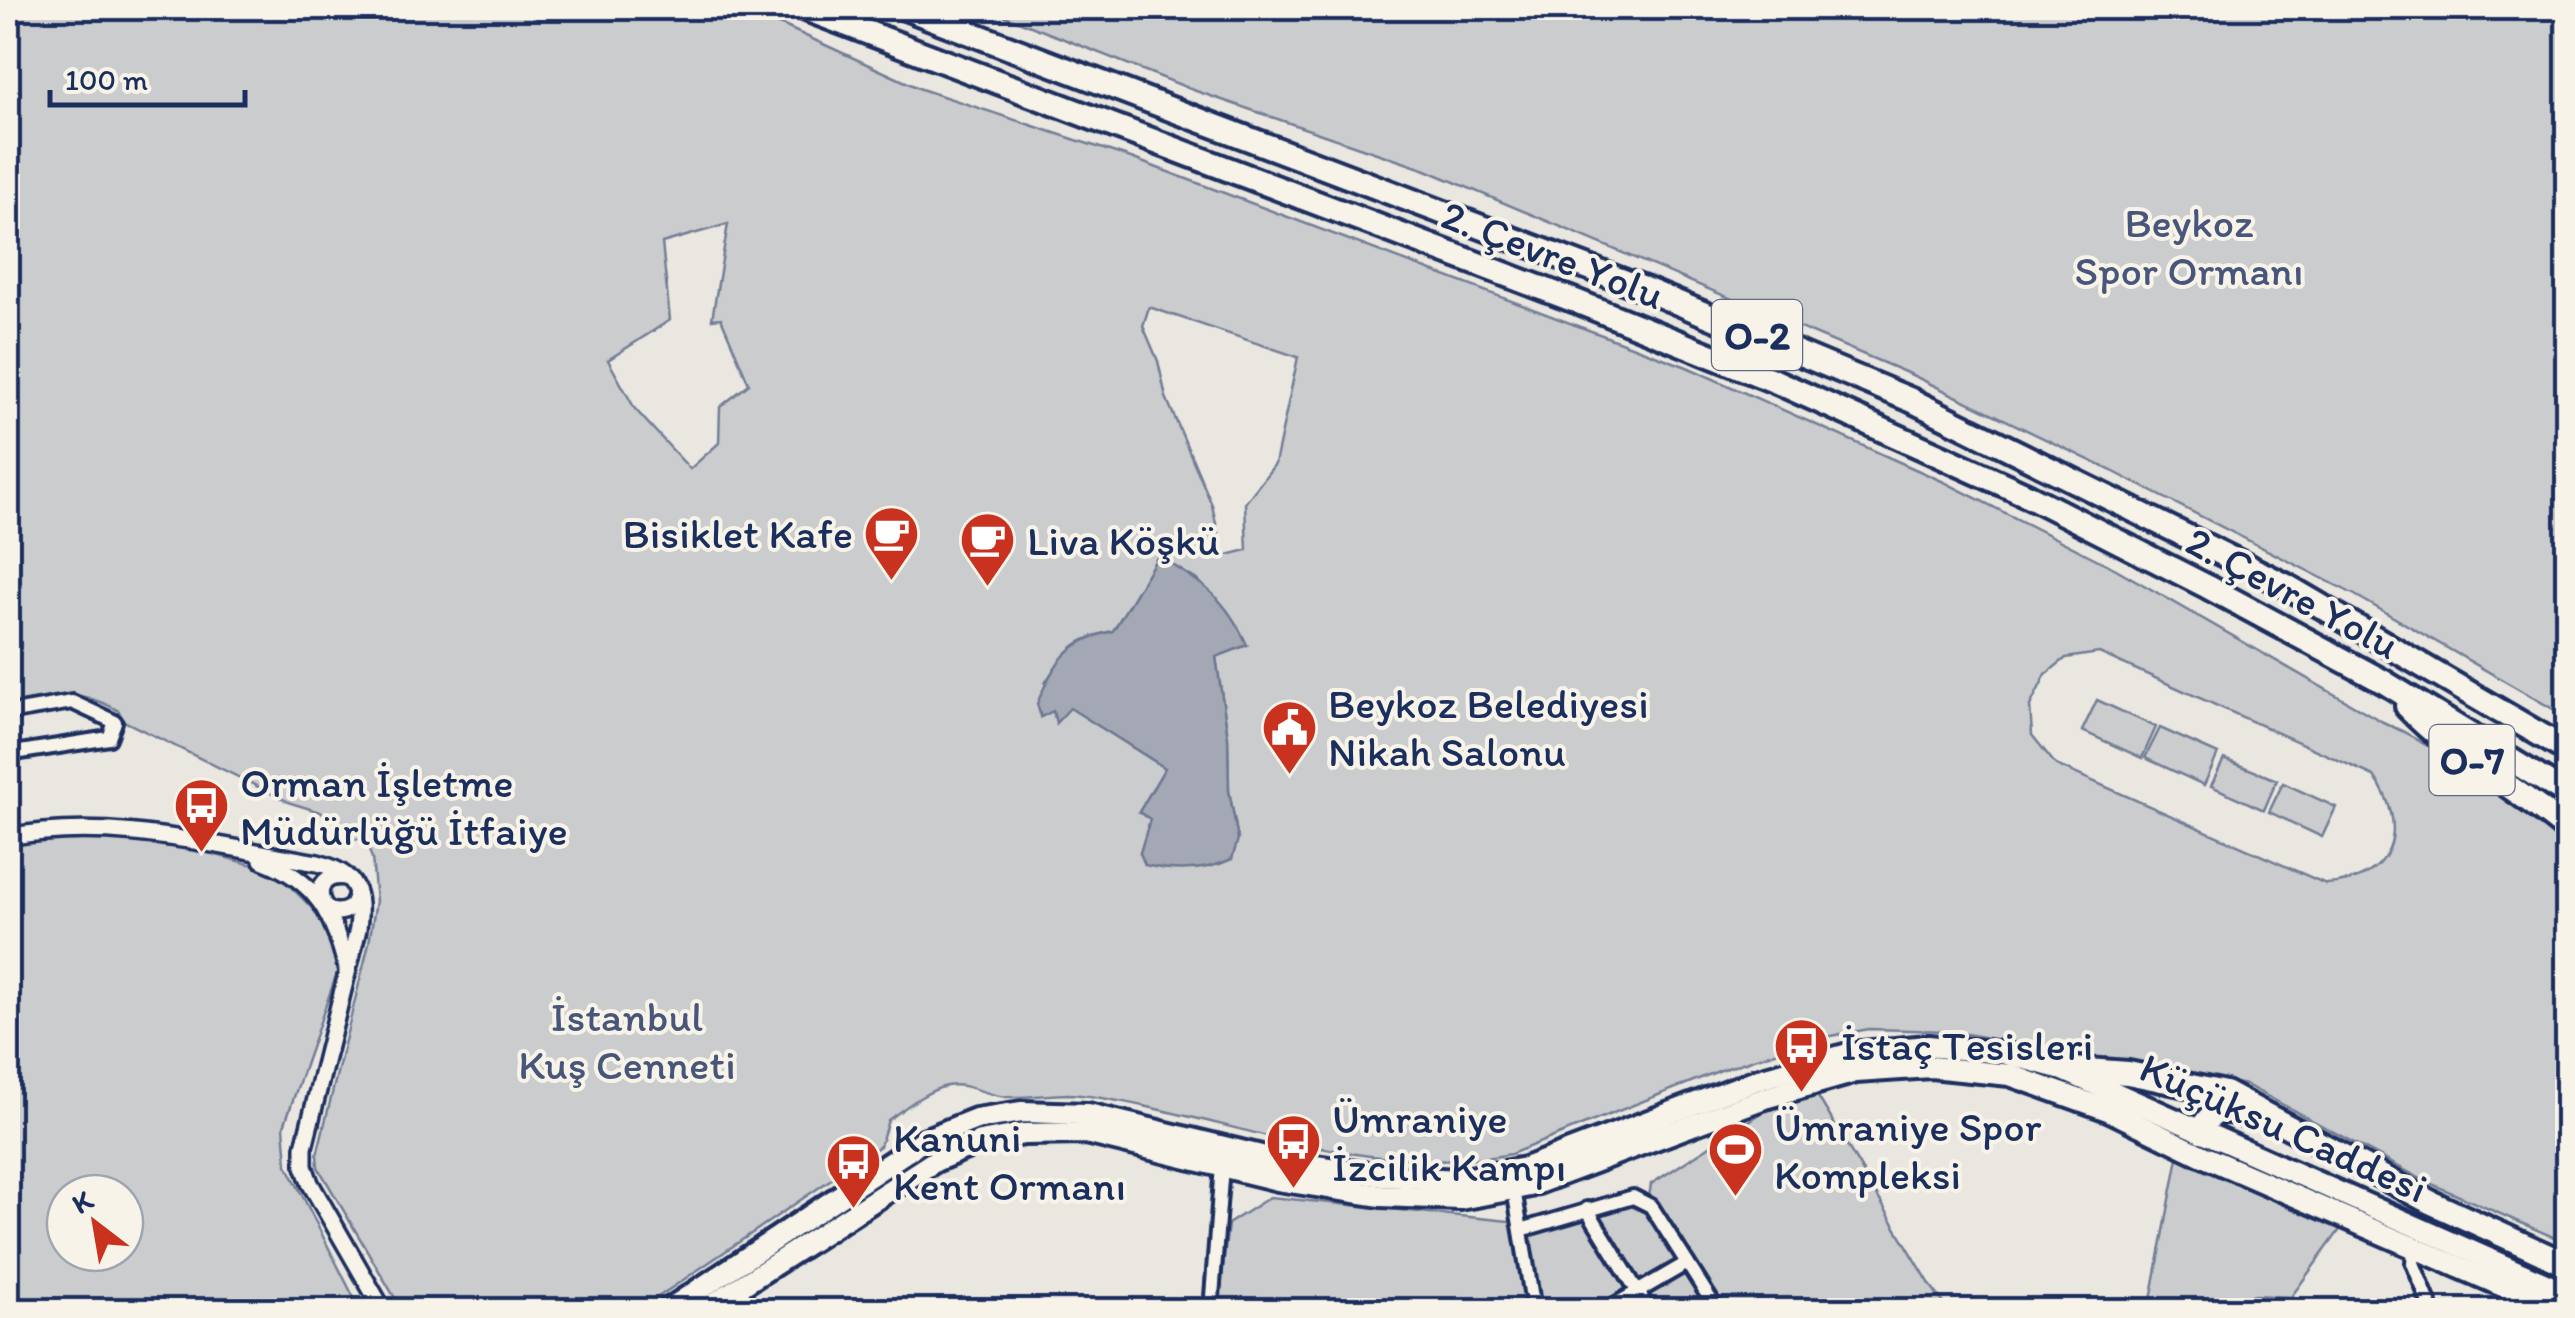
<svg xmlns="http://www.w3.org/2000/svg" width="2575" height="1318" viewBox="0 0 2575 1318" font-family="Itim,sans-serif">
	<rect width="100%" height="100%" fill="#eae7e0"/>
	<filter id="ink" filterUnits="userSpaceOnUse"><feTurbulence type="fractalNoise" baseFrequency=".01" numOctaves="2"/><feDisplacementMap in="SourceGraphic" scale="20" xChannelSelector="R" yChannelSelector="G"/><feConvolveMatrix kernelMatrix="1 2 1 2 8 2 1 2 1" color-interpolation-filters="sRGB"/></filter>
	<g filter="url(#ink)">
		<g fill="#cbcccd" stroke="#737e96" stroke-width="2.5" fill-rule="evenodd">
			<path d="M8,8H736L784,26L921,89L1131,158L1687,367L1944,482L2116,569L2381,721C2450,752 2511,798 2567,846V1243L2427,1182L2246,1085L1950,1031L1869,1029L1815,1039L1721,1070L1511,1154C1385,1178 1265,1132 1143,1106C1119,1101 1093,1095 1068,1094C1048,1094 1027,1098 1007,1097C988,1096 967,1082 947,1086C927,1090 905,1108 888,1120L880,1146L639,1310H402L318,1167L317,1155L369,943L376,901L372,858L364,838L347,841L333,816L291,803L122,720L119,711C71,685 58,696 8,706ZM728,224L712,319L721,318L749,384L720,407L719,443L690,469L635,409L608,360L670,320L662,243ZM1149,307L1298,357L1275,464L1245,503L1247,550L1223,556L1212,505L1166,397L1158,361L1143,326ZM1158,557L1197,580L1247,645L1216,657L1228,737L1229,791L1238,839L1140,853L1151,819L1139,812L1165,768L1069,707L1056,721L1045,683C1066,651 1073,639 1113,631ZM2099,653L2374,776C2410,828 2395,881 2326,884L2056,765L2032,735L2030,706L2046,674L2066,658Z"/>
			<polygon points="985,8 2567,8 2567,717 2355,595 2112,471 1912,375 1426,170 1196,91"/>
			<polygon points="2097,700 2156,727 2142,758 2082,731"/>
			<polygon points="2160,728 2218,754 2204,785 2145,758"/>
			<polygon points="2224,759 2277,780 2264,810 2211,786"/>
			<polygon points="2283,783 2336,807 2322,837 2269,812"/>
			<path d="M62,835L187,847L275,871L324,920L338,970L284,1126L287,1165L360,1310H8V843ZM65,1193H125V1253H65Z"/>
			<polygon points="1814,1090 1931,1286 1949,1310 1218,1310 1228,1224 1270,1197 1519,1222 1631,1189 1649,1197 1651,1184 1782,1100"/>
			<polygon points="2179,1152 2342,1227 2291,1297 2256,1295 2188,1306 2183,1310 2149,1310"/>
		</g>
		<path fill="#a3a8b4" stroke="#6d7892" stroke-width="2.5" d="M1158,556C1202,583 1225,596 1247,645L1216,657L1228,737L1229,791L1238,839L1232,859C1204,872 1175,872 1145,865L1140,853L1150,819L1139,812L1165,768L1070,708L1056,723L1053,711L1041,717L1037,704C1054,662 1067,641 1113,631Z"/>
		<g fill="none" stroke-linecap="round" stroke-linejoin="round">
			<defs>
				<g id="minor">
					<polyline points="8,713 72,702 115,722 109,738 8,754"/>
					<polyline points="1514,1189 1534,1310"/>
					<polyline points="1587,1209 1649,1310"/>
					<polyline points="1521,1230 1633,1197 1651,1206 1717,1310"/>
					<polyline points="2414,1249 2413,1263 2432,1310"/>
					<polyline points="1211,1310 1222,1166"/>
					<polyline points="1606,1310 1687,1263"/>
					<polyline points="2234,1310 2296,1310"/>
				</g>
				<g id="tertiary">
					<path d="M8,837C112,817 215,846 318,863C358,874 362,892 358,929L304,1147V1166L310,1183L383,1310"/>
					<path d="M262,860C317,881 334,915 347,970"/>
					<path d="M346,877C304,870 319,931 353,906L357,893"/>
				</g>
				<g id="primary">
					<polyline points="668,1310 924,1140 976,1119 1022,1112 1088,1114 1282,1161 1383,1176 1459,1180 1525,1168 1759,1079 1852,1053 1928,1046 2003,1053 2059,1068 2568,1294"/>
					<polyline points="704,1310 935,1161 980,1142 1024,1134 1086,1133 1278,1180 1381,1196 1460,1199 1530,1186 1765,1098 1856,1072 1931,1067 2010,1075 2108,1110 2205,1157 2558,1310"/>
				</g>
				<g id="motorway">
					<polyline points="803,8 1578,302 1777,382 2029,496 2208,587 2384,682 2568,795"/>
					<polyline points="905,8 1647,290 1911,400 2285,585 2568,751"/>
					<path d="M2407,706C2454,756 2516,786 2568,831"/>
					<polyline points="2059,1068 2128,1073 2225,1093 2430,1202 2568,1265"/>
					<path d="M2201,1131C2211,1107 2227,1108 2249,1116"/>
				</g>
			</defs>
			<use href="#minor" stroke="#1b2f5e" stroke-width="20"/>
			<use href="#tertiary" stroke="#1b2f5e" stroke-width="22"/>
			<use href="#primary" stroke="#1b2f5e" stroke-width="28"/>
			<use href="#motorway" stroke="#1b2f5e" stroke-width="30"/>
			<use href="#minor" stroke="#f7f3e8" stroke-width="12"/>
			<use href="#tertiary" stroke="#f7f3e8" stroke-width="15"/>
			<use href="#primary" stroke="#f7f3e8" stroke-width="20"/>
			<use href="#motorway" stroke="#f7f3e8" stroke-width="22"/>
		</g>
	</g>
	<defs>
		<symbol id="cafe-pin" viewBox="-11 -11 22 30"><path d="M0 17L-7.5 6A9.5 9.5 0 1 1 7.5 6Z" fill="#c8321e" stroke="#f7f3e8"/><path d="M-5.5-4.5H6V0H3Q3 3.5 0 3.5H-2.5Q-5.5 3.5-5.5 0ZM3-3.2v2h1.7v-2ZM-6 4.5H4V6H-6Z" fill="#fff"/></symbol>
		<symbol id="civic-pin" viewBox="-11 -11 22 30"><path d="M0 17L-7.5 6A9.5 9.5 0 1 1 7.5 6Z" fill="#c8321e" stroke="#f7f3e8"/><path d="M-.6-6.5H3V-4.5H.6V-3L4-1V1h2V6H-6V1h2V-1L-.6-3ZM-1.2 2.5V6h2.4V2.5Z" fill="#fff"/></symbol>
		<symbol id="bus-pin" viewBox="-11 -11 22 30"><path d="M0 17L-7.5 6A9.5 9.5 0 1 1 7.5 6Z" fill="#c8321e" stroke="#f7f3e8"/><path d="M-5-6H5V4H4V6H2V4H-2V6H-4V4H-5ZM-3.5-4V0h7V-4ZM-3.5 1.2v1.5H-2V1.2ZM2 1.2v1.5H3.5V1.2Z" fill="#fff"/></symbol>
		<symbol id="stadium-pin" viewBox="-11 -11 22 30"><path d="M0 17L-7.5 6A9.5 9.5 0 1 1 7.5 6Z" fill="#c8321e" stroke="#f7f3e8"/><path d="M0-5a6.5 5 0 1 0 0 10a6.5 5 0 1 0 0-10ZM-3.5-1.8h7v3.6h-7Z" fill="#fff"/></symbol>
	</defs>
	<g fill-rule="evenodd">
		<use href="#cafe-pin" x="860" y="502" width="63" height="86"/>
		<use href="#cafe-pin" x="956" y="508" width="63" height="86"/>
		<use href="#civic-pin" x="1258" y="696" width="63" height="86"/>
		<use href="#bus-pin" x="170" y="774" width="63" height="86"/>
		<use href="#bus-pin" x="1770" y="1014" width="63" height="86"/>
		<use href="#bus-pin" x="1262" y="1110" width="63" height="86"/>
		<use href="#stadium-pin" x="1704" y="1118" width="63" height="86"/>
		<use href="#bus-pin" x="822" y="1130" width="63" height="86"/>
	</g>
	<g text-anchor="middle" stroke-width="8" stroke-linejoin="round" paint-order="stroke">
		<g fill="#f7f3e8" stroke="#5d6a87" stroke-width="2.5">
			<rect x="1712" y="300" width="90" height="70" rx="8"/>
			<rect x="2429.5" y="725" width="85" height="70" rx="8"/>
		</g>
		<g font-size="40" font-weight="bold" fill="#1b2f5e">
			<text x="1757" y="349">O-2</text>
			<text x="2472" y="774">O-7</text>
		</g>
		<g font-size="42" fill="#47567a" stroke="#f7f3e8">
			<text x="2189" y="237">Beykoz<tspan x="2189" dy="48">Spor Ormanı</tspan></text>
			<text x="627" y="1031">İstanbul<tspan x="627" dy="48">Kuş Cenneti</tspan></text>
		</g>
		<g font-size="42" fill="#1b2f5e" stroke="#f7f3e8">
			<text transform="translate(1553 254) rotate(21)" y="15">2. Çevre Yolu</text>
			<text transform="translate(2293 592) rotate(28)" y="15">2. Çevre Yolu</text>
			<text transform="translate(2284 1127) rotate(24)" y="15">Küçüksu Caddesi</text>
		</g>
		<g font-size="42" fill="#1b2f5e" stroke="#f7f3e8" text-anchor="start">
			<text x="853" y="548" text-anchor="end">Bisiklet Kafe</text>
			<text x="1027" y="555">Liva Köşkü</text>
			<text x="1328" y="718">Beykoz Belediyesi<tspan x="1328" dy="48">Nikah Salonu</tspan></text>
			<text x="240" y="797">Orman İşletme<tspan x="240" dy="48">Müdürlüğü İtfaiye</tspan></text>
			<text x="1841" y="1060">İstaç Tesisleri</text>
			<text x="1332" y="1133">Ümraniye<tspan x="1332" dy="48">İzcilik Kampı</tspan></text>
			<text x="1774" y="1141">Ümraniye Spor<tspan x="1774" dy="48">Kompleksi</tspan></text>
			<text x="893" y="1152">Kanuni<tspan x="893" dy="48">Kent Ormanı</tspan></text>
		</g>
	</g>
	<rect width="2575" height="1318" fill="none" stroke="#f7f3e8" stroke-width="40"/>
	<rect x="20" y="20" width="2535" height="1278" fill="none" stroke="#1b2f5e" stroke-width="4" filter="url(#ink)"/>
	<g transform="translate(95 1223) rotate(329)"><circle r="48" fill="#f7f3e8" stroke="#9fa5b1" stroke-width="2.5"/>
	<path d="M0-8L18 38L0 25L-18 38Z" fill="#c8321e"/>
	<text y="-15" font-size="28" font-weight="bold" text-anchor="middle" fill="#1b2f5e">K</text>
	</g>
	<path d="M50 90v15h195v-15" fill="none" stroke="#1b2f5e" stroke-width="5"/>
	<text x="65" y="90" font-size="30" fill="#1b2f5e" stroke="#f7f3e8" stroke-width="8" paint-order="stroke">100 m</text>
</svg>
